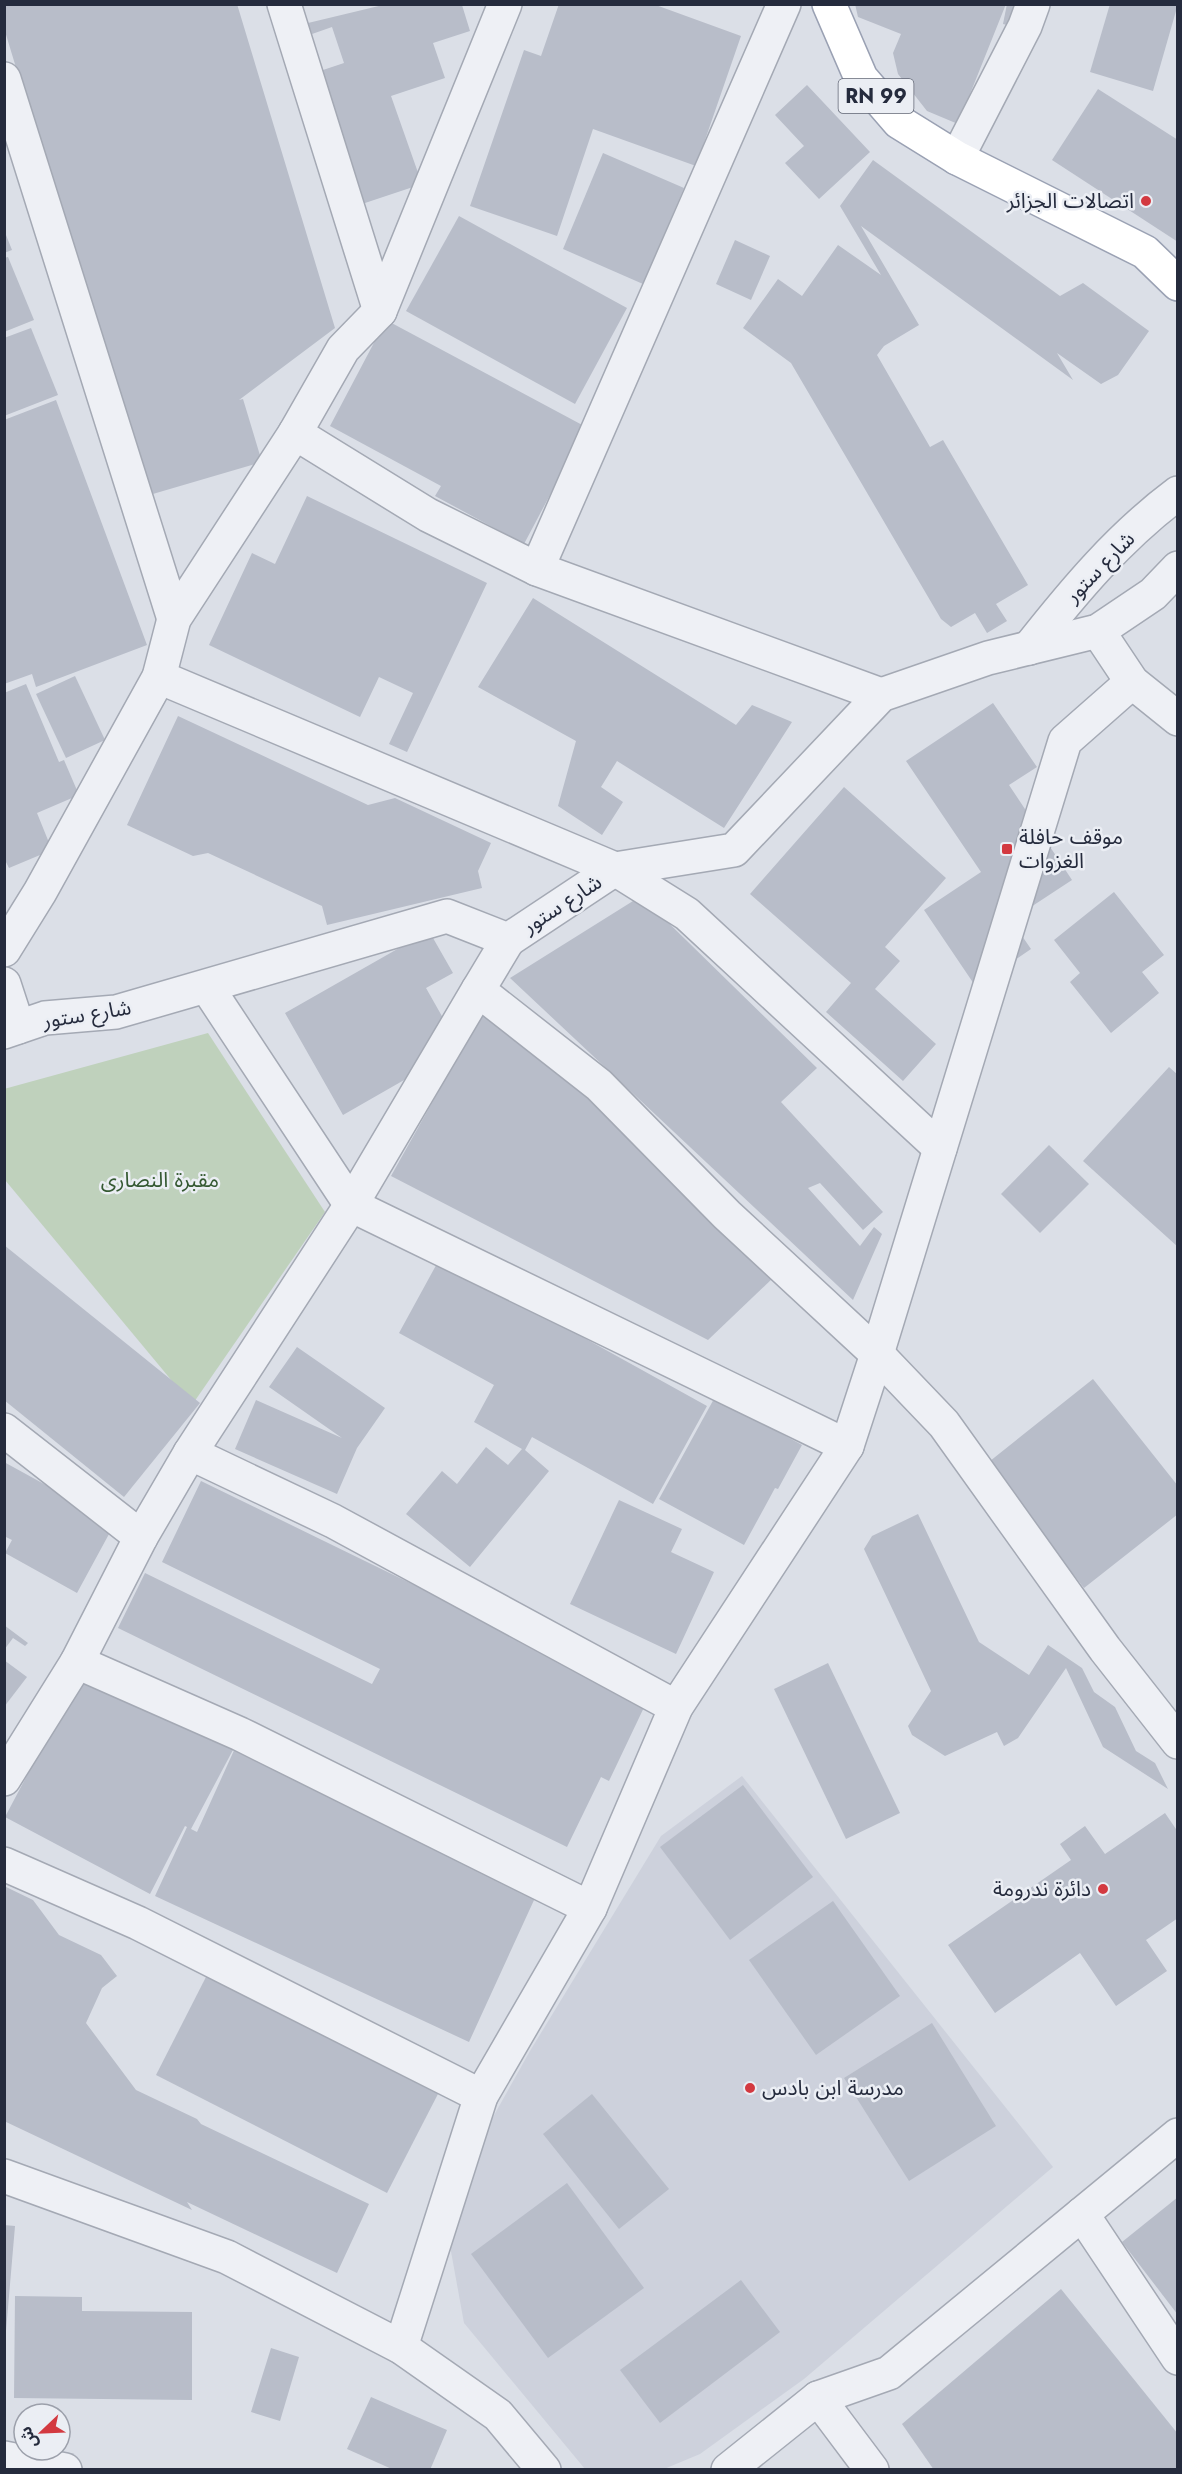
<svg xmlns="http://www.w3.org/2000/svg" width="1182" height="2474" viewBox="0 0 1182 2474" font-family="Jost,'Noto Sans Arabic',sans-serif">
	<rect width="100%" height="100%" fill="#dbdfe7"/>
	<polygon fill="#cdd1dc" points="742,1776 1053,2167 804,2379 700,2454 664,2469 585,2469 464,2323 450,2246 488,2126 530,2051 661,1836"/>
	<polygon fill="#bfd1bc" points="208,1033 325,1212 192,1405 5,1180 4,1089"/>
	<g fill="#b8bdc9">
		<polygon points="4,4 237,4 335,328 239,400 243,399 262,462 146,496 4,28"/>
		<polygon points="559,4 653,4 741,36 696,166 593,129 557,236 470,206 524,50 541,56"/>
		<polygon points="855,4 1006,4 958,124 927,111 898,74 893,53 901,34 858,17"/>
		<polygon points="1007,4 1021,4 1016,27 1003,24"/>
		<polygon points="1110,4 1178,4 1153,91 1090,72"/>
		<polygon points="383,5 462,5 470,31 433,43 445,78 391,96 422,184 362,204 317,72 344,63 332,27 312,34 308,23"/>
		<polygon points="807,85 870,152 819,199 785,163 804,146 775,115"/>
		<polygon points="1098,89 1178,140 1178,242 1052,160"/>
		<polygon points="603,153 684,188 643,284 563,249"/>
		<polygon points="873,160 1060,296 1083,283 1149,331 1118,375 1101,384 1057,353 1073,380 861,226 919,325 884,346 877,355 930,447 943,440 1028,585 996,604 1007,621 987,633 975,613 951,627 941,619 791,363 743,328 778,279 802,296 838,245 881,275 840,206"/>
		<polygon points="459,216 627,308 575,404 406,311"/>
		<polygon points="4,230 12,250 4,253"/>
		<polygon points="735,240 770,256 751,300 716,284"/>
		<polygon points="8,257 34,320 4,332 4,258"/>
		<polygon points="386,320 586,427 524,544 435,496 441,486 330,426"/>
		<polygon points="31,328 58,395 4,416 4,338"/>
		<polygon points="56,400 147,645 36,687 32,674 4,684 4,420"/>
		<polygon points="307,496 487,583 407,752 389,744 413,693 379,677 360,717 209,645 252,553 275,564"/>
		<polygon points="533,598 736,725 752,705 792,722 724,828 617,761 601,787 623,802 602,835 558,806 576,741 478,687"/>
		<polygon points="75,676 105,740 66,758 36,694"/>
		<polygon points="26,684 59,762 64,760 79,795 37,813 52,850 9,868 4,858 4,693"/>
		<polygon points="993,703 1037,767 1009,785 1072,880 1011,920 1031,949 976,987 924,910 981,872 906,761"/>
		<polygon points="178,716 368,805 395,798 491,843 478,871 482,888 327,925 322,906 208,853 193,856 127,825"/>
		<polygon points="844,787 946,878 885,947 900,961 875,989 936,1044 903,1081 826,1012 851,983 750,894"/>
		<polygon points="1114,892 1164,955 1142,972 1159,993 1111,1033 1070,982 1080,973 1054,940"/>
		<polygon points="641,896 817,1068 781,1102 883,1212 863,1230 820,1183 808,1188 860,1246 874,1227 882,1234 853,1300 510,978"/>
		<polygon points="429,931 453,973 426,988 460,1048 343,1115 285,1013"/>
		<polygon points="488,1003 774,1277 708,1340 391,1176"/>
		<polygon points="1169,1067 1178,1075 1178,1247 1083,1161"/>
		<polygon points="1049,1145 1089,1184 1040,1233 1001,1194"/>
		<polygon points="4,1245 200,1403 124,1497 4,1400"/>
		<polygon points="440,1258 707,1406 653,1504 532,1437 525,1450 549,1471 470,1567 406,1514 442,1471 457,1484 486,1447 508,1465 522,1449 474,1422 494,1385 399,1333"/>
		<polygon points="297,1347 385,1408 357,1448 337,1494 235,1449 256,1400 342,1438 269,1387"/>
		<polygon points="1093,1379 1178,1486 1178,1514 1084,1588 1041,1533 975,1473"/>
		<polygon points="715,1397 802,1445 778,1489 775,1488 744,1545 659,1499"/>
		<polygon points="4,1462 115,1523 77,1593 5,1553 12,1540 4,1536"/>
		<polygon points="201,1481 648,1699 609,1781 601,1777 567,1847 118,1628 145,1573 372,1684 380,1669 162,1562"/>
		<polygon points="619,1500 682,1529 671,1552 714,1572 676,1654 570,1604"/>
		<polygon points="918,1514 979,1642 1029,1675 1048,1645 1082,1668 1094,1692 1115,1707 1136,1751 1155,1763 1168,1789 1103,1747 1066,1668 1018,1738 1004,1746 997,1732 945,1756 912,1735 908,1726 931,1691 864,1549 872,1536"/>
		<polygon points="4,1625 28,1643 25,1646 13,1638 4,1650"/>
		<polygon points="4,1660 27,1677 4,1707"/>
		<polygon points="828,1663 900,1813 846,1839 774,1689"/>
		<polygon points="84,1668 234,1748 191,1829 197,1832 236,1746 540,1887 469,2042 155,1896 187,1827 185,1826 150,1894 5,1817"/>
		<polygon points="743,1785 813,1877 730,1940 660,1847"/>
		<polygon points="1165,1813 1178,1832 1178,1918 1146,1940 1167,1971 1116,2006 1080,1953 995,2013 948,1945 1071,1860 1060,1844 1085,1826 1105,1854"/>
		<polygon points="4,1886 33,1900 59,1935 101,1955 117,1976 102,1988 86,2023 136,2090 197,2119 201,2124 369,2204 337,2273 187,2202 192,2210 4,2121"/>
		<polygon points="833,1901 900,1996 816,2055 749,1960"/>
		<polygon points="208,1973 439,2092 387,2193 156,2075"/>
		<polygon points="932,2023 996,2126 909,2181 844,2078"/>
		<polygon points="592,2094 669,2189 619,2229 543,2134"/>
		<polygon points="567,2183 644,2288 548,2358 471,2254"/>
		<polygon points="1178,2197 1178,2315 1122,2242"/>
		<polygon points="4,2225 15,2226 6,2331 4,2331"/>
		<polygon points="741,2280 780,2332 660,2423 620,2370"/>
		<polygon points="1061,2289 1178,2434 1178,2470 934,2470 902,2424"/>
		<polygon points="15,2296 82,2297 82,2311 192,2312 192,2400 14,2398"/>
		<polygon points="271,2348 299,2357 280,2421 251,2412"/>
		<polygon points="371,2397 447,2430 430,2470 394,2470 347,2449"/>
	</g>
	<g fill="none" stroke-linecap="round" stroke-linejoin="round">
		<defs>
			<g id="minor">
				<polyline points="284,4 380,311"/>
				<polyline points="4,79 174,619"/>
				<polyline points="957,158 1025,26 1033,4"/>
				<polyline points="295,433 428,515 537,569 881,695"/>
				<polyline points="537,569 784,4"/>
				<polyline points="1098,631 1132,682 1178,719"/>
				<path d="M1029,648C1074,591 1119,537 1178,493"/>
				<polyline points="159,677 615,869 687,914 940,1148"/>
				<polyline points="508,940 478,990 599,1085 727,1215 877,1354 944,1424 1105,1649 1178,1742"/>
				<polyline points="4,950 40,892 159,677 174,619 295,433 343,349 380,311 505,4"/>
				<polyline points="4,984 18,1027"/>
				<polyline points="207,987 351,1205 847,1446"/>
				<polyline points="4,1032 45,1018 116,1012 447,916 508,940 615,869 734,850 881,695 988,658 1098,631 1153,594 1178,568"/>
				<polyline points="4,1430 141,1537"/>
				<polyline points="190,1453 333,1521 676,1707"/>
				<polyline points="77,1662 240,1734 590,1908"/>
				<polyline points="4,1779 77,1662 141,1537 190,1453 351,1205 478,990"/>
				<polyline points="4,1864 138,1923 481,2096"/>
				<polyline points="4,2176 227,2257 401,2347 498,2415 544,2470"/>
				<polyline points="1082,2214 1178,2358"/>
				<polyline points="401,2347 481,2096 590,1908 676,1707 847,1446 877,1354 1065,741 1132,682"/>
				<polyline points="818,2398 872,2470"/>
				<polyline points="4,2458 65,2470"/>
				<polyline points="728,2470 818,2398 889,2373 1178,2135"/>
			</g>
			<polyline id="major" points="829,4 861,78 899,122 957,158 1145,252 1178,284"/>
		</defs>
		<use href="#minor" stroke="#a4a9b4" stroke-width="36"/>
		<use href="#major" stroke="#9aa1b3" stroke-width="36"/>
		<use href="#minor" stroke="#eef0f5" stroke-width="33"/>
		<use href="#major" stroke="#fff" stroke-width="33"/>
	</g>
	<g fill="#d33940" stroke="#ebeef4" stroke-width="2">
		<circle cx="1146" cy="201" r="6"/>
		<rect x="1001" y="843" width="12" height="12" rx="3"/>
		<circle cx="1103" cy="1889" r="6"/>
		<circle cx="750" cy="2088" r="6"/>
	</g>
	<g text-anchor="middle" stroke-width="5" stroke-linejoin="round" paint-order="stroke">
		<rect fill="#ebeef4" stroke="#606674" stroke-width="1.5" x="838.5" y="79" width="75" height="34" rx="4.5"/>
		<g font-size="20" font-weight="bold" fill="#252b3d">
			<text x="876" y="103">RN 99</text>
		</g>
		<g font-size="21" fill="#252b3d" stroke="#ebeef4" text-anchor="end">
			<text x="1134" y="208">اتصالات الجزائر</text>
			<text x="1019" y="844" text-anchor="start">موقف حافلة<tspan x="1019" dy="24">الغزوات</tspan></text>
			<text x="1091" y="1896">دائرة ندرومة</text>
			<text x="762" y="2095" text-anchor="start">مدرسة ابن بادس</text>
		</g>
		<g font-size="21" fill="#252b3d" stroke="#ebeef4">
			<text transform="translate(1100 567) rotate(-46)" y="7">شارع ستور</text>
			<text transform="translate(562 904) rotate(-33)" y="7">شارع ستور</text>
			<text transform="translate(87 1014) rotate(-9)" y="7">شارع ستور</text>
		</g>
		<g font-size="21" fill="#355932" stroke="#ebeef4">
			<text x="160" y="1187">مقبرة النصارى</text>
		</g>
	</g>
	<rect width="1182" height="2474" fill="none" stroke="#252b3d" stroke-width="12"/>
	<g transform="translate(42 2432) rotate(247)"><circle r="28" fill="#ebeef4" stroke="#9ca0ab" stroke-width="1.5"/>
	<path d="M0-4.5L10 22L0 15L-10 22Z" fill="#d33940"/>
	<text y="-9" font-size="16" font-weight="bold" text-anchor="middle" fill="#252b3d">ش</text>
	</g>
</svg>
